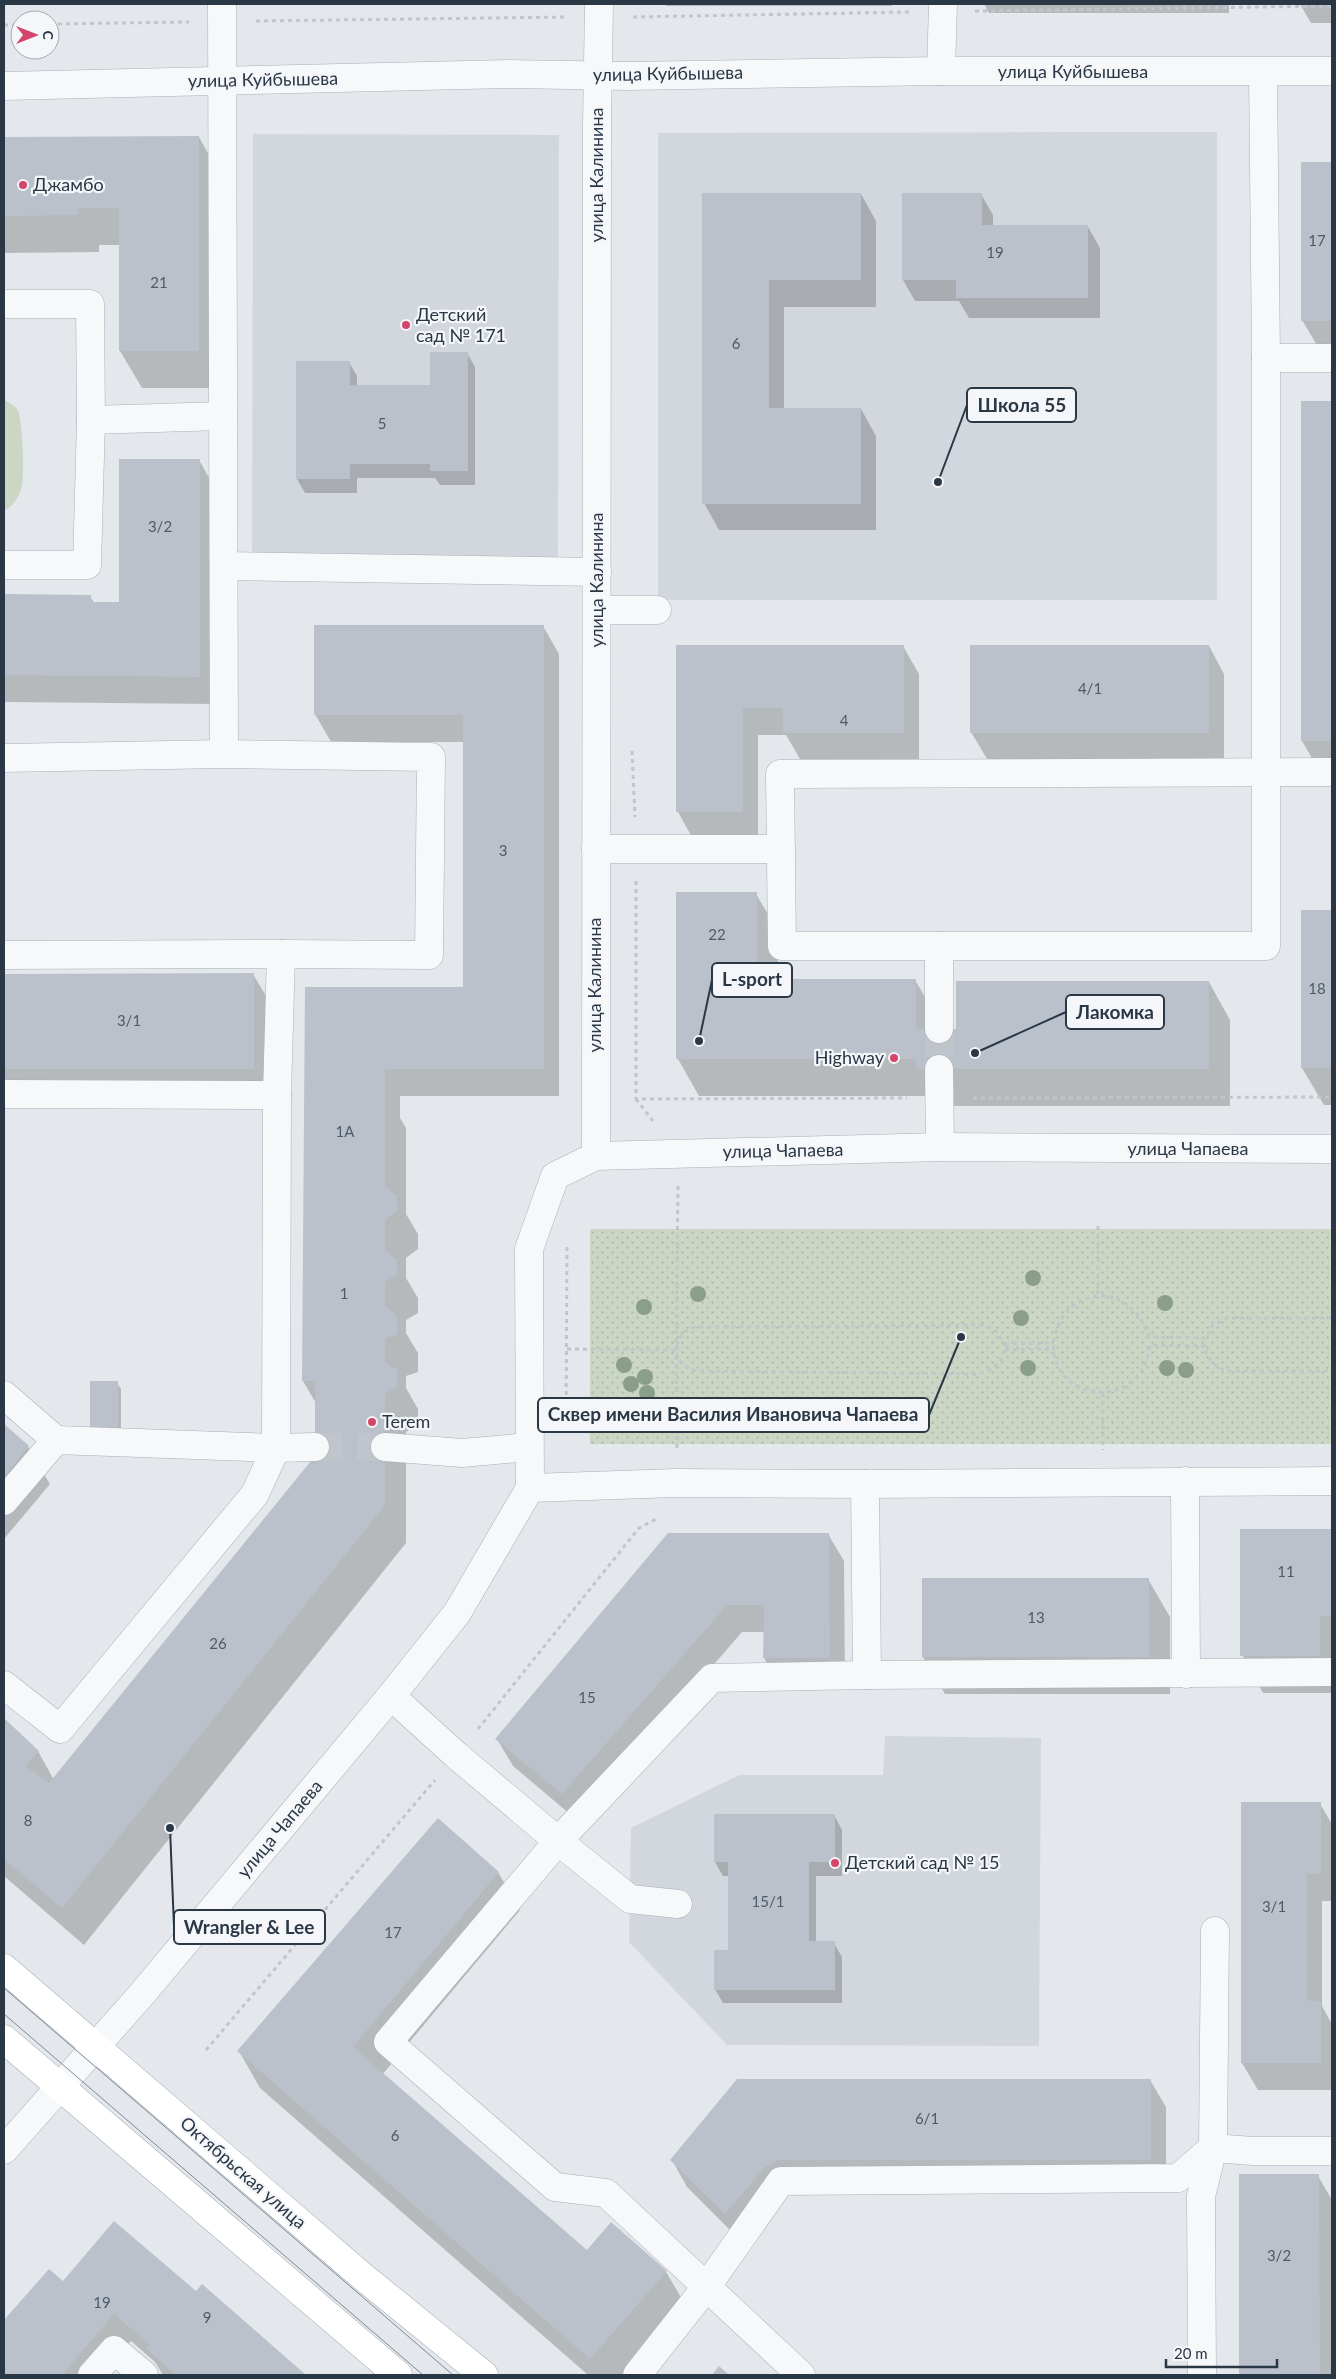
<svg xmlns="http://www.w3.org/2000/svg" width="1336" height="2379" viewBox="0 0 1336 2379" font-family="Lato,sans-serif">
	<defs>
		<pattern id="park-dots" width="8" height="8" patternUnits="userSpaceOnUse" patternTransform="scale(1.25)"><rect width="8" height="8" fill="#cbd6c4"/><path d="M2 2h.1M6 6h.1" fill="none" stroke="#aeb8aa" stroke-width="1.8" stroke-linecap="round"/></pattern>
	</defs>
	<rect width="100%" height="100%" fill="#e4e8ec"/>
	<g fill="#d2d7de">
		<polygon points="1217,132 1217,600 658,600 658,133"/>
		<polygon points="253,134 559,135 558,559 252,558"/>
		<polygon points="885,1736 1041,1738 1039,2046 727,2045 629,1942 631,1828 739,1775 883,1775"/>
	</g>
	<path fill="#cbd6c4" d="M4,400C8,402 14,405 17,409C23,417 25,480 21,490C18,498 12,508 4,510Z"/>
	<polygon fill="url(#park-dots)" points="1332,1229 1332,1444 590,1444 590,1229"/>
	<g fill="#0003">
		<polygon points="665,4 892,4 892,6 666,6"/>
		<polygon points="984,4 1229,4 1229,13 989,13"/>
		<polygon points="1300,4 1332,4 1332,23 1311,23"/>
		<polygon points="199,137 220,175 220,388 142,388 120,351 120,245 99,245 99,252 4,253 4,139"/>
		<polygon points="1302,163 1332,163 1332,347 1318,347 1302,320"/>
		<polygon points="704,194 861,194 876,221 876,307 784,307 784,409 861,409 876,436 876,530 719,530 704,503"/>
		<polygon points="903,194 981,194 993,215 993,227 1088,227 1100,248 1100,318 969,318 959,301 915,301 903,280"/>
		<polygon points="467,353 475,367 475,485 440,485 435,478 357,478 357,493 305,493 297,479 297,362 349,362 357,376 357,386 431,386"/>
		<polygon points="1302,402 1332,402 1332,779 1324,779 1302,741"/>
		<polygon points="199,460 215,488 215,704 4,702 4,596 90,596 94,603 121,603"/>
		<polygon points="543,626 559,654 559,1096 400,1096 400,1118 406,1128 406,1214 418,1234 418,1249 406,1258 406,1278 418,1298 418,1313 406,1320 406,1333 418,1353 418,1372 406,1376 406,1388 418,1409 418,1424 406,1432 406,1543 84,1945 4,1876 4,1720 38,1751 54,1780 317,1456 317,1405 303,1381 307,1090 464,988 464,742 331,742 315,714"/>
		<polygon points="678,646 903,646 919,674 919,759 800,759 786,735 758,735 758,839 693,839 678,812"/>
		<polygon points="1209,646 1224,674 1224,759 987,759 971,732"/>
		<polygon points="756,894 778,931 778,997 915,980 937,1017 937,1031 957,1031 1209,982 1230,1020 1230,1106 939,1106 933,1096 699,1096 678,1059"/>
		<polygon points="1302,911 1332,911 1332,1105 1324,1105 1302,1068"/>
		<polygon points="253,974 275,1011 275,1106 4,1107 4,975"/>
		<polygon points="117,1383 121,1389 121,1436 91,1429"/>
		<polygon points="4,1426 28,1447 50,1484 4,1539"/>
		<polygon points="1242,1530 1332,1530 1332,1693 1263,1693 1242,1655"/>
		<polygon points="828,1534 844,1561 845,1685 780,1685 764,1658 765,1632 742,1632 578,1821 513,1766 497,1739"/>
		<polygon points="1148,1579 1170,1617 1170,1694 945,1694 923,1657"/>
		<polygon points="1320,1804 1332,1824 1332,1901 1322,1901 1322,2006 1332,2024 1332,2090 1258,2090 1242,2063"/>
		<polygon points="834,1815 842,1830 842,1876 816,1876 816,1943 834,1943 842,1957 842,2003 723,2003 715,1989 729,1951 729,1876 723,1876 715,1862"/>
		<polygon points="498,1872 520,1910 382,2075 587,2252 666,2272 688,2309 629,2375 588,2375 260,2088 239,2051"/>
		<polygon points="1150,2080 1166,2107 1166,2187 793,2187 741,2241 687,2187 672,2160"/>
		<polygon points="1240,2176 1318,2176 1332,2200 1332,2375 1241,2375"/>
		<polygon points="49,2270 63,2283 196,2294 202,2286 304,2375 163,2375 155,2362 131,2341 101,2375 4,2375 4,2322"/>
	</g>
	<g fill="#bbc1ca">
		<polygon points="199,136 199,351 119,351 119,208 78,208 78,215 4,216 4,137"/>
		<rect x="1301" y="162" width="31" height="159"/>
		<polygon points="702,193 861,193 861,280 769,280 769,408 861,408 861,504 702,504"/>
		<polygon points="902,193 982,193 982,225 1088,225 1088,298 956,298 956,280 902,280"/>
		<polygon points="430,352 468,352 468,471 430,471 430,464 350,464 350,479 296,479 296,361 350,361 350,385 430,385"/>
		<rect x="1301" y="401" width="31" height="340"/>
		<polygon points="119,459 200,459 200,677 4,675 4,594 91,595 91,602 119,602"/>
		<polygon points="314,625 544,625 544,1069 385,1069 385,1187 397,1196 397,1211 385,1220 385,1251 397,1260 397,1275 385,1282 385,1306 397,1315 397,1334 385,1339 385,1363 397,1370 397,1387 385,1394 385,1505 62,1908 4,1859 4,1718 39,1751 26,1766 49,1783 315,1456 315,1381 302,1381 305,987 463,987 463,715 314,715"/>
		<polygon points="676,645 904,645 904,733 783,733 783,708 743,708 743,812 676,812"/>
		<rect x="970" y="645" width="239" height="88"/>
		<polygon points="676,892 757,892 757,996 783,996 783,979 916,979 916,1029 956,1029 956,981 1209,981 1209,1069 916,1069 916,1059 676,1059"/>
		<rect x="1301" y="910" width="31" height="158"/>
		<polygon points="254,973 254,1069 4,1069 4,974"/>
		<rect x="90" y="1381" width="28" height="49"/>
		<polygon points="4,1424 29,1446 4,1477"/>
		<polygon points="1240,1529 1332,1529 1332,1616 1320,1616 1320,1656 1240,1656"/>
		<polygon points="668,1533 829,1533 830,1658 763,1658 764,1605 727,1605 562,1794 495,1739"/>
		<rect x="922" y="1578" width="227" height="79"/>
		<polygon points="1241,1802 1321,1802 1321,1874 1307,1874 1307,2000 1321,2002 1321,2063 1241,2063"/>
		<polygon points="714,1814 835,1814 835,1862 809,1862 809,1941 835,1941 835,1990 714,1990 714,1950 728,1950 728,1862 714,1862"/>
		<polygon points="438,1818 499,1872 353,2047 587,2250 611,2222 667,2271 590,2359 237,2051"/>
		<polygon points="737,2079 1151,2079 1151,2160 777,2160 765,2167 725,2214 670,2160"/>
		<polygon points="1239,2174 1319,2174 1320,2375 1239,2375"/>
		<polygon points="114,2221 196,2291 202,2284 306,2375 176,2375 146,2349 150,2345 114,2314 62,2375 4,2375 4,2320 49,2269 63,2281"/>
		<polygon points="719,2366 729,2375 712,2375"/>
	</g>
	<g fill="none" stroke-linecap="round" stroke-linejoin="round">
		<g stroke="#bfc5cb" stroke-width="28" stroke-dasharray="28 14" stroke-linecap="butt">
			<polyline points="939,1029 939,1069"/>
			<polyline points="315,1447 385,1447"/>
		</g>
		<defs>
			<g id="minor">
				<polyline points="222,4 224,754"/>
				<polyline points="941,71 943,4"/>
				<polyline points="4,86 508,74 629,76 941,71 1332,71"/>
				<polyline points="4,304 90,304 91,420 87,565 4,565"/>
				<polyline points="1266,358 1332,358"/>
				<polyline points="91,420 223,416"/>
				<polyline points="224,566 597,572"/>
				<polyline points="597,610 657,610"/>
				<polyline points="4,758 224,754 431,757 429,955 281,954"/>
				<polyline points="596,849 781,849"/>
				<polyline points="939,946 1266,946 1266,358 1263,72"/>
				<polyline points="4,955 281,954 277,1095 276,1448 255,1494 60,1729 4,1685"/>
				<polyline points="939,1029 939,946 782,946 780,774 1332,772"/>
				<polyline points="939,1069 940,1147"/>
				<polyline points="4,1094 277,1095"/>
				<polyline points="596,1156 597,124 599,4"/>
				<polyline points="4,1395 56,1440 4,1501"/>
				<polyline points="56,1440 276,1448 315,1447"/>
				<polyline points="385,1447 462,1453 529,1447"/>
				<polyline points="1185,1481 1186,1674"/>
				<polyline points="865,1484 867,1675"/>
				<polyline points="530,1488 676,1483 865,1484 1332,1481"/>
				<polyline points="391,1696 456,1755 558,1841 388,2042 555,2187 606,2193 801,2375"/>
				<polyline points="678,1904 630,1899 558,1841 712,1678 867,1675 1332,1672"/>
				<polyline points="4,2150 142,1994 391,1696 457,1613 530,1488 529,1249 555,1176 596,1156 940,1147 1332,1149"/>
				<polyline points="92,2375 114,2350 144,2375"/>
				<polyline points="637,2375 707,2286 781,2181 1178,2178 1213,2148 1253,2151 1332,2151"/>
				<polyline points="1202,2375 1201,2196 1213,2148 1215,1931"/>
			</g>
			<g id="major">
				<polyline points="4,1968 362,2276 484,2375"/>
				<polyline points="4,2039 398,2375"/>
			</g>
		</defs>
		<use href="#minor" stroke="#a8afb7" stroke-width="29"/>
		<use href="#major" stroke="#a2adb8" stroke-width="29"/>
		<g stroke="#c2c6cb" stroke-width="3" stroke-dasharray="4 4" stroke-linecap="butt">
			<polyline points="975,11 1332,6"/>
			<polyline points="633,17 909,12"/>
			<polyline points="256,21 567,17"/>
			<polyline points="50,24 189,22"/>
			<polyline points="4,25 20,25"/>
			<polyline points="632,751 635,817"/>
			<polyline points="636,881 636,1099 907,1098"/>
			<polyline points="973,1098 1332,1097"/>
			<polyline points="636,1099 653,1121"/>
			<polyline points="1098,1226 1098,1297"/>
			<path d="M1332,1318H1227L1212,1326L1206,1338L1149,1337C1139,1305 1108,1283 1075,1304C1065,1312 1058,1323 1055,1335C1040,1398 1141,1419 1150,1345L1205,1346C1207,1360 1215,1368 1229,1371H1332"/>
			<polyline points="1005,1344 1053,1343"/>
			<path d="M567,1349L676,1350C678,1363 686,1370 699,1371L978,1374C994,1371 1005,1361 1005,1344L994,1329L982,1325L699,1327C684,1328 679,1336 676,1350L678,1186"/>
			<polyline points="1005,1350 1054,1349"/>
			<polyline points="676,1356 677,1450"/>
			<polyline points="1103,1393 1103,1450"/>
			<polyline points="566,1427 567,1247"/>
			<polyline points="478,1729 639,1528 658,1518"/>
			<polyline points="206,2050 435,1780"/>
		</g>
		<use href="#minor" stroke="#f7f8fa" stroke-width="28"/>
		<use href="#major" stroke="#fff" stroke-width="28"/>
		<g stroke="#7c8996" stroke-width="1">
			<polyline points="4,1988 453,2375"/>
			<polyline points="4,2014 423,2375"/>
		</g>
	</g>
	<g fill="#8b9e88">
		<circle cx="1033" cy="1278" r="8"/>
		<circle cx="698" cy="1294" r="8"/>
		<circle cx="1165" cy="1303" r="8"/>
		<circle cx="644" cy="1307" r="8"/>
		<circle cx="1021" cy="1318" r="8"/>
		<circle cx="624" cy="1365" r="8"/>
		<circle cx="1028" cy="1368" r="8"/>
		<circle cx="1167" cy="1368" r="8"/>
		<circle cx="1186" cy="1370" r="8"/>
		<circle cx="645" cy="1377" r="8"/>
		<circle cx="631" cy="1384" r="8"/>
		<circle cx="647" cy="1393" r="8"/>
	</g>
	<g fill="#d34669" stroke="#f4f6f9" stroke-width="2">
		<circle cx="23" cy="185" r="5"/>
		<circle cx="406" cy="325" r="5"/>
		<circle cx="894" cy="1058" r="5"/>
		<circle cx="372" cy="1422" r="5"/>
		<circle cx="835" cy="1863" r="5"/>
	</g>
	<g text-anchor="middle" stroke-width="4.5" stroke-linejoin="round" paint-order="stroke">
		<g font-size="15" fill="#4e5a66">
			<text x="1317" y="246">17</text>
			<text x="995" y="258">19</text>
			<text x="159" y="288">21</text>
			<text x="736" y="349">6</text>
			<text x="382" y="429">5</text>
			<text x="160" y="532">3/2</text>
			<text x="1090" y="694">4/1</text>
			<text x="844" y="726">4</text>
			<text x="503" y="856">3</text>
			<text x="717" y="940">22</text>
			<text x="1317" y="994">18</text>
			<text x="129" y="1026">3/1</text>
			<text x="345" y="1137">1А</text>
			<text x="344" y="1299">1</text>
			<text x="1286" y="1577">11</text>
			<text x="1036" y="1623">13</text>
			<text x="218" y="1649">26</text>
			<text x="587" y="1703">15</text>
			<text x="28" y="1826">8</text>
			<text x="768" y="1907">15/1</text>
			<text x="1274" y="1912">3/1</text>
			<text x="393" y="1938">17</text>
			<text x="927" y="2124">6/1</text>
			<text x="395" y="2141">6</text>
			<text x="1279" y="2261">3/2</text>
			<text x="102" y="2308">19</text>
			<text x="207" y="2323">9</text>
		</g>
		<g font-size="18" fill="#2a3745" stroke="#f4f6f9">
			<text x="1073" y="78">улица Куйбышева</text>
			<text transform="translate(668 74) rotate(-1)" y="6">улица Куйбышева</text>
			<text transform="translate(263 80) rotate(-1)" y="6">улица Куйбышева</text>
			<text transform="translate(597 175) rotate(-90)" y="6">улица Калинина</text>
			<text transform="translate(597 580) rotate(-90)" y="6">улица Калинина</text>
			<text transform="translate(595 985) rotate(-90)" y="6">улица Калинина</text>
			<text x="1188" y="1155">улица Чапаева</text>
			<text transform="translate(783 1151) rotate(-1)" y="6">улица Чапаева</text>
			<text transform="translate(280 1829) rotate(-50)" y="6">улица Чапаева</text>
			<text transform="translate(243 2173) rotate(41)" y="6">Октябрьская улица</text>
		</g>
		<g font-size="18" fill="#2a3745" stroke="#f4f6f9" text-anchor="start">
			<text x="33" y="191">Джамбо</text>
			<text x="416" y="321">Детский<tspan x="416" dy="21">сад № 171</tspan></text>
			<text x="884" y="1064" text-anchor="end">Highway</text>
			<text x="382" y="1428">Terem</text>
			<text x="845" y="1869">Детский сад № 15</text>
		</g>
	</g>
	<path fill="none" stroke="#2a3745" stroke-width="2" d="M938 482L967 405M699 1041L712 980M975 1053L1066 1012M961 1337L929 1415M170 1828L174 1927"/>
	<g fill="#2a3745" stroke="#f4f6f9" stroke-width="2">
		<circle cx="938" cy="482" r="5"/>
		<circle cx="699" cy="1041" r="5"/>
		<circle cx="975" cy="1053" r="5"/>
		<circle cx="961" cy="1337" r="5"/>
		<circle cx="170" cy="1828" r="5"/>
	</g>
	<g fill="#f4f6f9" stroke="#2a3745" stroke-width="2">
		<rect x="967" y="388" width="109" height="34" rx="5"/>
		<rect x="712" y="963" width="80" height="34" rx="5"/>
		<rect x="1066" y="995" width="98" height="34" rx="5"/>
		<rect x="538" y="1398" width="391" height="34" rx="5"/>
		<rect x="174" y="1910" width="151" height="34" rx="5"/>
	</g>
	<g font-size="19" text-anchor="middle" font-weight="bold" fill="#2a3745">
		<text x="1022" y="412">Школа 55</text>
		<text x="752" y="986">L-sport</text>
		<text x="1115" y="1019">Лакомка</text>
		<text x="733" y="1421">Сквер имени Василия Ивановича Чапаева</text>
		<text x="249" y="1934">Wrangler &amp; Lee</text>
	</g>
	<rect width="1336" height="2379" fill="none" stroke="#2a3745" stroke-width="10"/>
	<g transform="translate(35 35) rotate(90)"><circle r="24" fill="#f4f6f9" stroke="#a3aab1"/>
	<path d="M0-4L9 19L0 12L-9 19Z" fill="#d34669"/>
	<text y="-8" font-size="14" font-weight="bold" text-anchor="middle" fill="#2a3745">С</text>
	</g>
	<path d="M1166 2359v8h111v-8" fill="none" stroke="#2a3745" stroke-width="2.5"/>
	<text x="1174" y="2359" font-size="15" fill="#2a3745" stroke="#f4f6f9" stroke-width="4" paint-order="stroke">20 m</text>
</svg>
